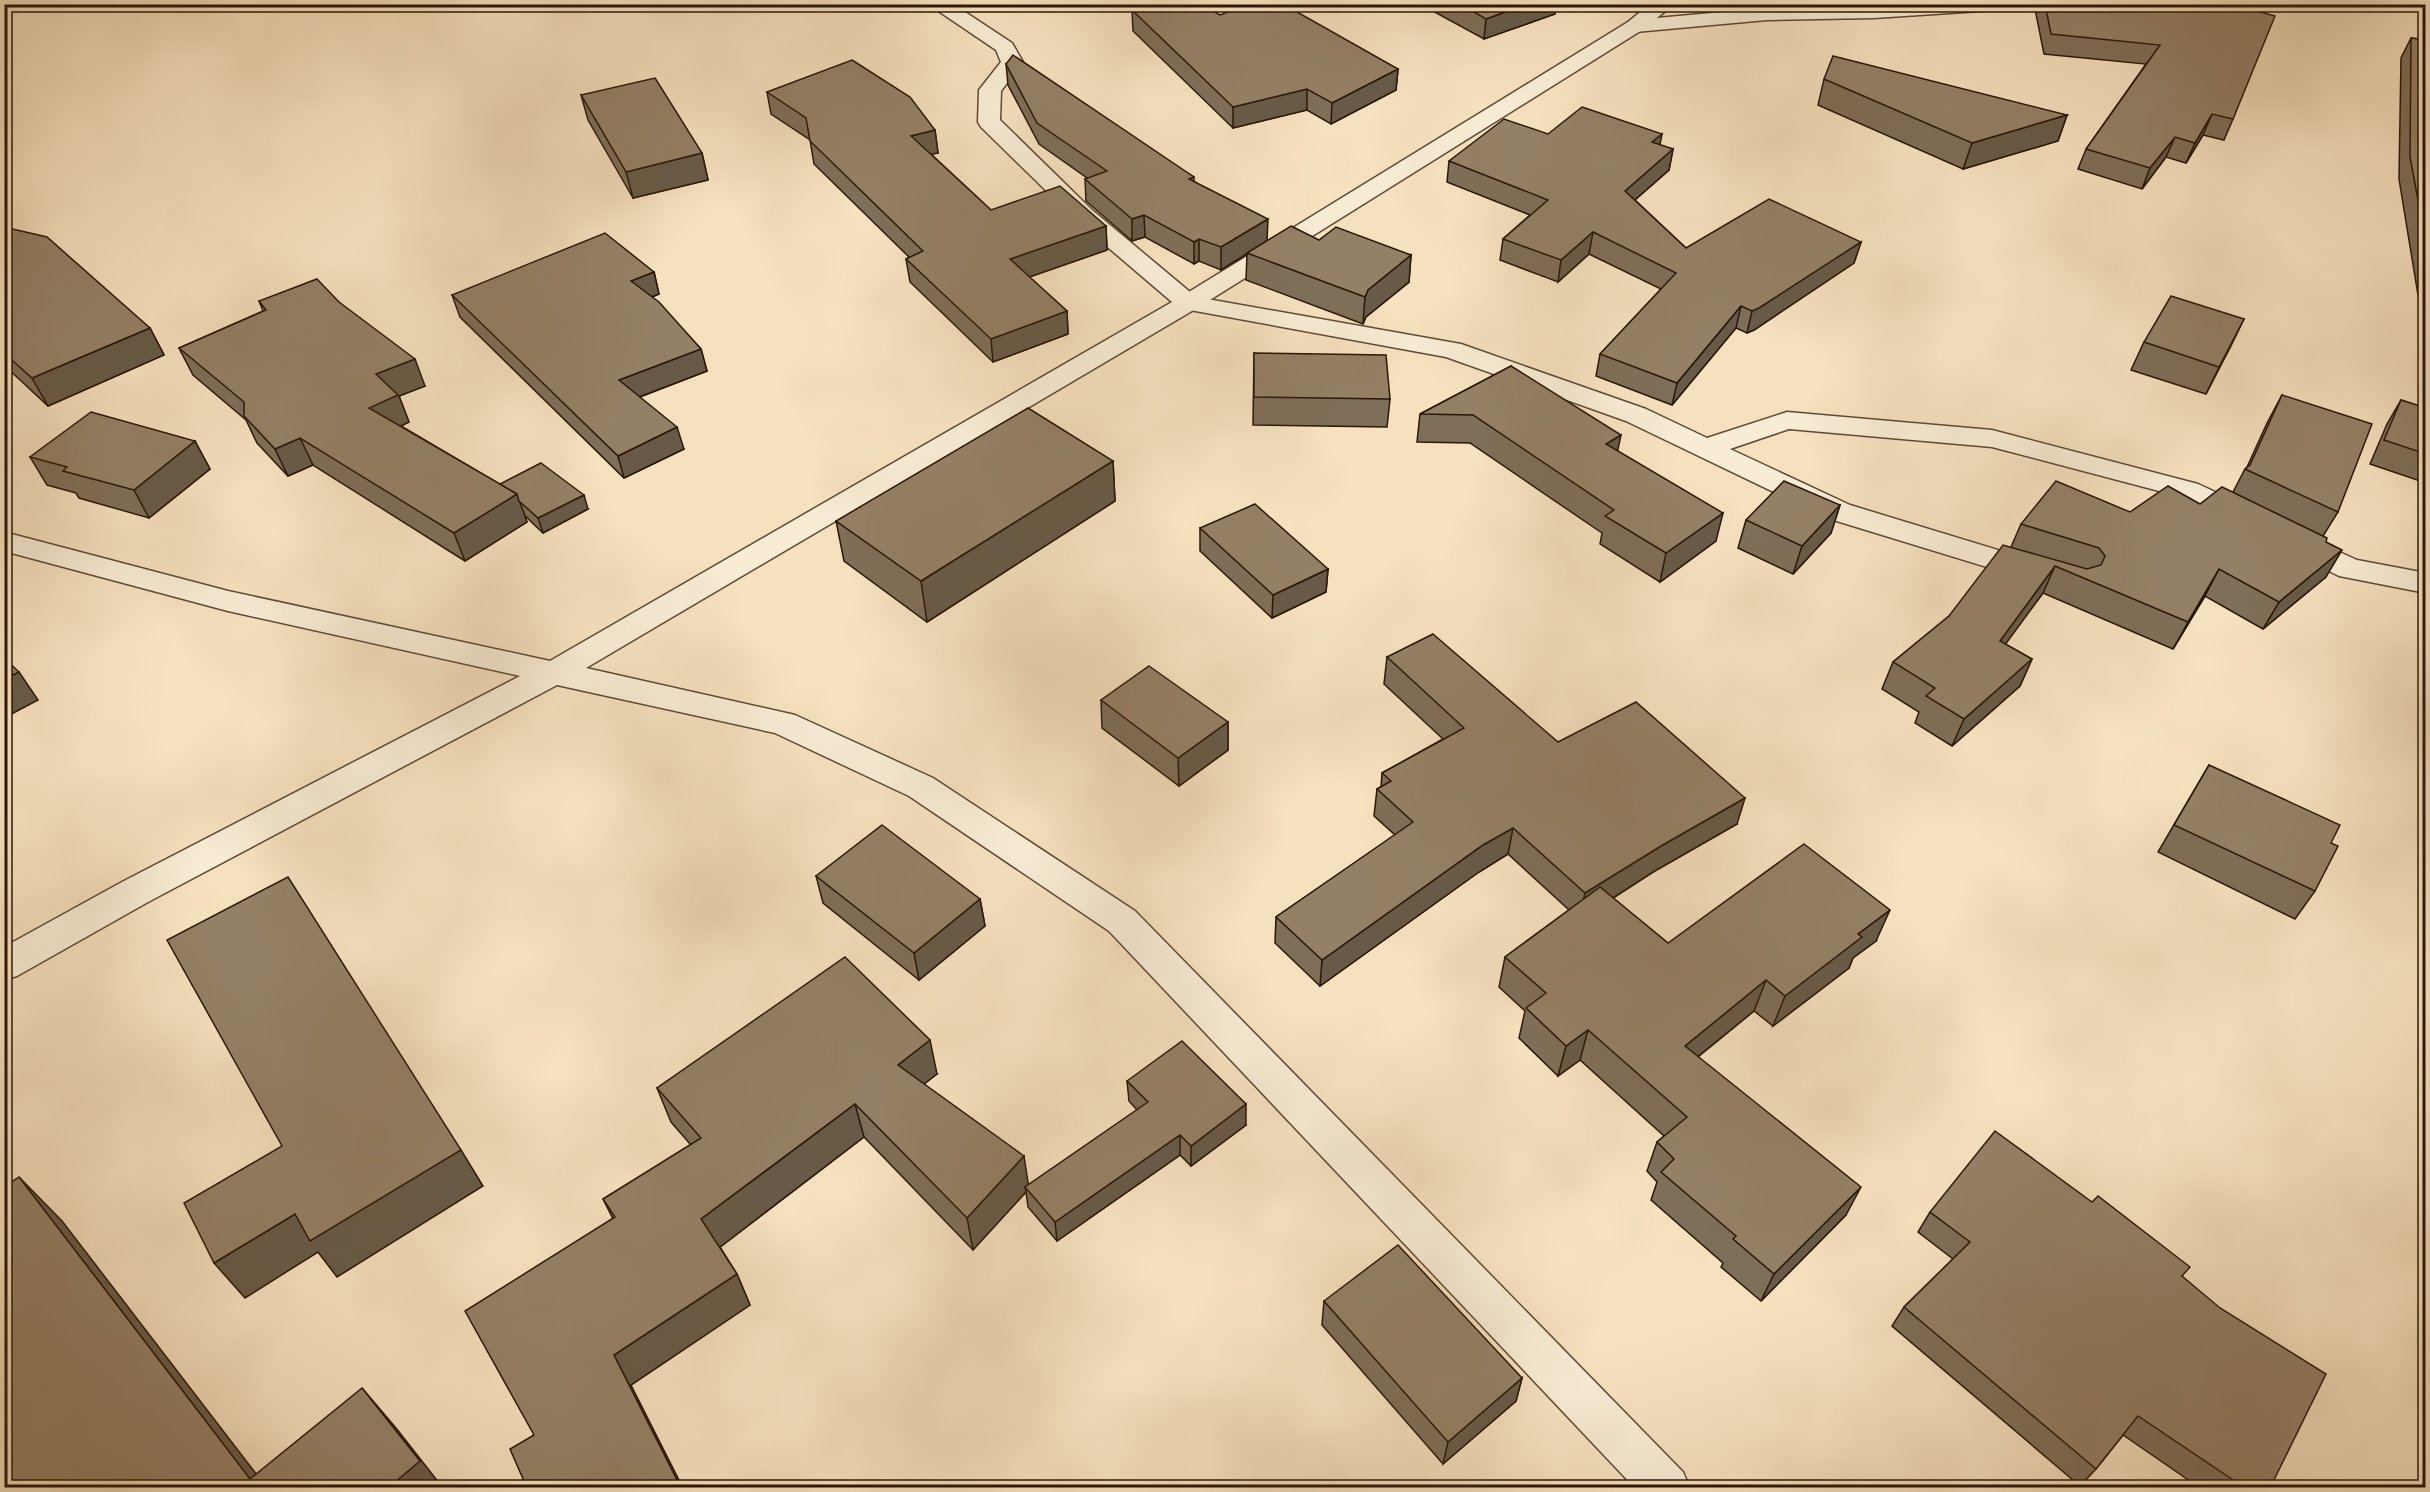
<svg xmlns="http://www.w3.org/2000/svg" width="2430" height="1492" viewBox="0 0 2430 1492" font-family="'IM FELL Great Primer',serif">
	<rect width="100%" height="100%" fill="#f6e1bf"/>
	<filter id="stains"><feTurbulence type="fractalNoise" baseFrequency=".00333" numOctaves="4"/><feColorMatrix values="0 0 0 0 .2 0 0 0 0 .09 0 0 0 0 .02 0 0 0 .5 -.17"/></filter>
	<radialGradient id="worn" r=".72"><stop offset=".6" stop-color="#630" stop-opacity="0"/><stop offset="1" stop-color="#630" stop-opacity=".3"/></radialGradient>
	<g fill="none" stroke-linecap="round" stroke-linejoin="round">
		<defs>
			<g id="minor">
				<polygon points="4,4 26,4 23,8 4,13"/>
				<polygon points="928,4 953,4 1012,43 1023,62 1001,91 1000,120 1092,210 1196,297 1461,344 1646,409 1707,438 1787,412 1992,430 2198,484 2256,511 2261,518 2256,525 2246,527 2178,496 1992,447 1789,429 1730,449 1850,505 2047,565 2051,572 2047,579 2036,582 1830,519 1626,421 1446,357 1179,308 1076,220 981,127 978,122 979,90 1001,62 996,50"/>
				<polygon points="1895,4 2006,4 2003,8 1996,10 1874,18 1767,20 1635,32 1628,30 1625,26 1628,22 1635,20 1767,8"/>
				<polygon points="2295,532 2357,560 2426,573 2426,593 2339,576 2285,549 2280,542 2285,535"/>
			</g>
			<polygon id="tertiary" points="1650,4 1674,4 1642,30 1197,308 586,668 795,715 933,778 1135,911 1683,1472 1690,1488 1635,1488 1109,931 909,796 775,733 557,685 148,902 17,976 4,980 4,947 122,882 520,676 228,611 4,551 4,532 228,591 550,661 1179,298 1628,22"/>
		</defs>
		<use href="#minor" stroke="#5d4a34" stroke-width="3"/>
		<use href="#tertiary" stroke="#5d4a34" stroke-width="3"/>
		<use href="#minor" fill="#f9ecd5" fill-rule="evenodd"/>
		<use href="#tertiary" fill="#f9ecd5" fill-rule="evenodd"/>
	</g>
	<g fill="#7f6e58" stroke="#2a1706" stroke-width="1.5">
		<polygon points="1420,4 1557,4 1555,14 1484,39"/>
		<polygon points="2034,4 2235,4 2233,119 2224,140 2203,135 2186,163 2166,157 2142,189 2078,169 2086,149 2146,64 2044,54"/>
		<polygon points="1132,10 1220,15 1398,69 1396,90 1331,124 1307,110 1233,128 1133,31"/>
		<polygon points="2411,38 2426,40 2426,296 2418,295 2399,179 2401,58"/>
		<polygon points="1006,64 1194,177 1194,181 1267,240 1319,240 1411,255 1409,282 1366,317 1363,324 1246,280 1247,254 1221,270 1199,261 1194,264 1145,237 1132,241 1086,201 1085,179 1087,178 1039,144 1008,85"/>
		<polygon points="1824,79 2067,115 2058,141 1963,169 1818,105"/>
		<polygon points="767,92 935,130 938,153 931,154 991,210 1106,226 1107,250 1029,277 1067,311 1068,334 993,362 910,282 906,259 909,257 814,164 810,140 771,114"/>
		<polygon points="581,95 702,153 708,180 633,198 588,120"/>
		<polygon points="1548,134 1660,145 1673,149 1669,170 1635,200 1686,248 1861,242 1854,263 1754,330 1747,333 1736,328 1672,405 1596,376 1600,354 1661,289 1589,254 1558,282 1500,260 1503,239 1530,215 1447,182 1449,161"/>
		<polygon points="4,227 150,328 164,355 48,406 4,365"/>
		<polygon points="654,272 659,294 652,297 701,349 707,371 640,397 684,449 624,478 460,317 452,295"/>
		<polygon points="259,301 339,302 425,386 399,396 409,422 401,426 501,485 588,509 543,533 524,515 527,522 465,561 313,465 288,476 257,443 246,420 193,375 179,348 263,311"/>
		<polygon points="2244,319 2206,394 2131,370 2144,342"/>
		<polygon points="1254,353 1390,399 1387,427 1253,425"/>
		<polygon points="1511,366 1618,451 1716,541 1660,582 1600,544 1602,533 1470,443 1417,442 1420,414"/>
		<polygon points="2282,395 2338,512 2323,536 2326,542 2326,577 2263,629 2205,596 2173,649 2043,593 2005,644 2032,659 2020,686 1952,746 1915,723 1919,712 1882,689 1893,662 1949,616 2011,547 2021,524 2130,512 2200,504 2233,492 2245,469 2247,467 2267,423"/>
		<polygon points="2401,400 2426,408 2426,483 2370,464 2387,424"/>
		<polygon points="195,441 210,469 149,518 79,498 76,493 47,485 30,457"/>
		<polygon points="1113,461 1115,501 927,622 844,561 836,521"/>
		<polygon points="1840,505 1831,533 1793,574 1738,548 1746,520"/>
		<polygon points="1200,528 1328,569 1326,592 1272,618 1200,551"/>
		<polygon points="1387,657 1558,742 1737,824 1653,872 1613,898 1668,943 1876,941 1853,958 1849,968 1773,1026 1754,1011 1698,1057 1846,1215 1761,1301 1721,1267 1723,1263 1651,1200 1657,1182 1647,1171 1657,1142 1664,1136 1580,1060 1558,1076 1519,1038 1525,1011 1499,987 1505,957 1569,910 1508,854 1479,872 1320,986 1275,943 1276,917 1395,835 1374,816 1377,789 1381,787 1382,773 1443,739 1384,684"/>
		<polygon points="1101,700 1228,722 1228,750 1179,786 1102,728"/>
		<polygon points="2209,765 2315,891 2295,919 2158,852"/>
		<polygon points="816,876 980,899 985,926 919,980 823,903"/>
		<polygon points="937,1074 924,1084 1029,1185 1137,1110 1129,1101 1127,1081 1246,1125 1191,1166 1180,1155 1057,1241 1028,1207 1026,1192 973,1250 864,1137 720,1247 737,1274 750,1305 631,1385 534,1435 613,1219 603,1199 691,1145 671,1122 657,1088"/>
		<polygon points="1930,1212 2182,1276 2270,1488 2200,1488 2123,1435 2096,1469 2080,1486 1892,1326 1904,1307 1953,1259 1918,1232"/>
		<polygon points="1324,1301 1522,1378 1516,1401 1443,1464 1322,1325"/>
	</g>
	<g fill="#685a47" stroke="#2a1706" stroke-width="1.5">
		<polygon points="1527,4 1557,4 1555,14 1484,39 1486,19"/>
		<polygon points="1398,69 1396,90 1331,124 1332,103"/>
		<polygon points="1307,89 1307,110 1233,128 1233,107"/>
		<polygon points="2212,114 2203,135 2186,163 2195,143"/>
		<polygon points="2067,115 2058,141 1963,169 1972,143"/>
		<polygon points="935,130 938,153 914,158 911,136"/>
		<polygon points="1662,134 1658,155 1652,142"/>
		<polygon points="2175,137 2166,157 2142,189 2150,168"/>
		<polygon points="1673,149 1669,170 1621,212 1625,191"/>
		<polygon points="702,153 708,180 633,198 626,172"/>
		<polygon points="1144,215 1145,237 1132,241 1132,219"/>
		<polygon points="1268,219 1267,241 1221,270 1221,247"/>
		<polygon points="1106,226 1107,250 1012,283 1010,259"/>
		<polygon points="1593,232 1589,254 1558,282 1561,260"/>
		<polygon points="1199,239 1199,261 1194,264 1194,242"/>
		<polygon points="1861,242 1854,263 1754,330 1747,333 1752,311"/>
		<polygon points="1411,255 1409,282 1366,317 1363,324 1365,297 1368,290"/>
		<polygon points="654,272 659,294 637,303 631,281"/>
		<polygon points="1741,306 1736,328 1672,405 1677,383"/>
		<polygon points="1067,311 1068,334 993,362 991,339"/>
		<polygon points="2244,319 2231,346 2206,394 2219,367"/>
		<polygon points="150,328 164,355 48,406 32,378"/>
		<polygon points="701,349 707,371 626,402 619,380"/>
		<polygon points="415,359 425,386 399,396 409,422 381,435 369,408 376,374"/>
		<polygon points="677,427 684,449 624,478 618,456"/>
		<polygon points="1621,435 1615,463 1606,444"/>
		<polygon points="300,438 313,465 288,476 275,449"/>
		<polygon points="195,441 210,469 149,518 134,490"/>
		<polygon points="1113,461 1115,501 927,622 921,581"/>
		<polygon points="517,494 527,522 465,561 454,533"/>
		<polygon points="584,495 588,509 543,533 538,518"/>
		<polygon points="1840,505 1831,533 1793,574 1802,546"/>
		<polygon points="1723,513 1716,541 1660,582 1666,553"/>
		<polygon points="2342,550 2326,577 2263,629 2279,602"/>
		<polygon points="2055,566 2043,593 1988,668 2000,641"/>
		<polygon points="1328,569 1326,592 1272,618 1273,595"/>
		<polygon points="2219,569 2205,596 2173,649 2188,622"/>
		<polygon points="2032,659 2020,686 1952,746 1964,719"/>
		<polygon points="19,672 38,700 4,718 4,679"/>
		<polygon points="1228,722 1228,750 1179,786 1178,758"/>
		<polygon points="1745,798 1737,824 1653,872 1579,920 1585,893 1661,846"/>
		<polygon points="1513,828 1508,854 1479,872 1320,986 1322,960 1483,845"/>
		<polygon points="980,899 985,926 919,980 914,953"/>
		<polygon points="1890,910 1876,941 1853,958 1849,968 1773,1026 1785,996 1858,934"/>
		<polygon points="1766,980 1754,1011 1674,1076 1685,1046"/>
		<polygon points="1588,1030 1580,1060 1558,1076 1566,1046"/>
		<polygon points="930,1040 937,1074 906,1098 898,1065"/>
		<polygon points="855,1104 864,1137 715,1251 701,1219"/>
		<polygon points="1246,1104 1246,1125 1191,1166 1191,1146"/>
		<polygon points="1180,1135 1180,1155 1057,1241 1055,1222"/>
		<polygon points="461,1150 483,1186 337,1277 318,1252 245,1298 214,1263 295,1214"/>
		<polygon points="1024,1156 1029,1189 1025,1187 1026,1192 973,1250 967,1218"/>
		<polygon points="19,1177 62,1221 267,1488 250,1479"/>
		<polygon points="1861,1187 1846,1215 1761,1301 1774,1274"/>
		<polygon points="737,1274 750,1305 631,1385 683,1488 681,1488 614,1355"/>
		<polygon points="1522,1378 1516,1401 1443,1464 1448,1442"/>
		<polygon points="362,1388 396,1428 443,1488 388,1488"/>
	</g>
	<g fill="#948066" stroke="#2a1706" stroke-width="1.5">
		<polygon points="1150,4 1201,4 1220,15 1250,4 1283,4 1398,69 1332,103 1307,89 1233,107 1132,10"/>
		<polygon points="1460,4 1527,4 1486,19"/>
		<polygon points="2045,4 2235,4 2235,5 2275,16 2233,119 2212,114 2195,143 2175,137 2150,168 2086,149 2160,45 2051,34"/>
		<polygon points="2411,38 2426,40 2426,243 2410,157"/>
		<polygon points="1013,55 1194,177 1189,179 1268,219 1221,247 1199,239 1194,242 1144,215 1132,219 1085,179 1107,171 1037,123 1006,64"/>
		<polygon points="1833,56 2067,115 1972,143 1824,79"/>
		<polygon points="852,60 910,97 935,130 911,136 991,210 1060,186 1106,226 1010,259 1067,311 991,339 906,259 923,251 810,141 806,118 767,92"/>
		<polygon points="655,78 702,153 626,172 581,95"/>
		<polygon points="1582,107 1662,134 1652,142 1673,149 1625,191 1686,248 1769,199 1861,242 1759,308 1752,311 1741,306 1677,383 1600,354 1676,273 1593,232 1561,260 1503,239 1548,200 1449,161 1504,119 1548,134"/>
		<polygon points="1291,226 1319,240 1336,227 1411,255 1368,290 1365,297 1247,253"/>
		<polygon points="4,227 47,237 150,328 32,378 4,353"/>
		<polygon points="605,233 654,272 631,281 659,302 701,349 619,380 677,427 618,456 452,295"/>
		<polygon points="317,279 339,302 415,359 376,374 398,395 369,408 517,494 454,533 300,438 275,449 244,416 244,402 179,348 266,310 259,301"/>
		<polygon points="2171,296 2244,319 2219,367 2144,342"/>
		<polygon points="1254,353 1386,355 1390,399 1254,397"/>
		<polygon points="1511,366 1621,435 1606,444 1723,513 1666,553 1605,516 1614,510 1473,415 1420,414"/>
		<polygon points="2282,395 2372,424 2338,512 2245,469 2250,465"/>
		<polygon points="2401,400 2426,408 2426,454 2384,440"/>
		<polygon points="1028,408 1113,461 921,581 836,521"/>
		<polygon points="91,412 195,441 134,490 63,471 67,467 30,457"/>
		<polygon points="541,463 584,495 538,518 519,501 517,494 500,484"/>
		<polygon points="1784,481 1840,505 1802,546 1746,520"/>
		<polygon points="2056,481 2130,512 2168,486 2200,504 2222,487 2327,538 2326,542 2342,550 2279,602 2219,569 2188,622 2055,566 2000,641 2032,659 1964,719 1926,696 1935,688 1893,662 1949,616 2003,545 2087,569 2101,565 2105,556 2099,548 2021,524"/>
		<polygon points="1255,504 1328,569 1273,595 1200,528"/>
		<polygon points="1433,634 1558,742 1636,702 1745,798 1661,846 1585,893 1513,828 1483,845 1322,960 1276,917 1413,822 1377,789 1391,781 1382,773 1464,728 1387,657"/>
		<polygon points="4,658 19,672 4,679"/>
		<polygon points="1149,666 1228,722 1178,758 1101,700"/>
		<polygon points="2209,765 2340,825 2331,843 2338,846 2315,891 2174,825"/>
		<polygon points="882,825 980,899 914,953 816,876"/>
		<polygon points="1804,844 1890,910 1858,934 1862,937 1785,996 1766,980 1685,1046 1861,1187 1774,1274 1733,1239 1736,1236 1661,1172 1674,1159 1657,1142 1687,1117 1588,1030 1566,1046 1526,1008 1546,993 1505,957 1600,887 1668,943"/>
		<polygon points="288,877 461,1150 310,1241 295,1214 214,1263 184,1203 282,1146 167,940"/>
		<polygon points="845,957 930,1040 898,1065 1024,1156 967,1218 855,1104 701,1219 737,1274 614,1355 681,1488 570,1488 569,1486 567,1488 527,1488 510,1449 534,1435 465,1311 615,1217 603,1199 701,1138 657,1088"/>
		<polygon points="1182,1041 1246,1104 1191,1146 1180,1135 1055,1222 1025,1187 1148,1102 1127,1081"/>
		<polygon points="1995,1131 2092,1202 2098,1196 2190,1267 2182,1276 2220,1308 2326,1374 2270,1488 2245,1488 2138,1416 2096,1469 1904,1307 1970,1242 1930,1212"/>
		<polygon points="19,1177 250,1479 362,1388 420,1461 388,1488 4,1488 4,1187"/>
		<polygon points="1398,1245 1522,1378 1448,1442 1324,1301"/>
	</g>
	<rect width="2430" height="1492" fill="none" stroke="#f6e1bf" stroke-width="24"/>
	<rect x="6" y="6" width="2418" height="1480" fill="none" stroke="#2a1706" stroke-width="3"/>
	<rect x="12" y="12" width="2406" height="1468" fill="none" stroke="#2a1706" stroke-width="1.5"/>
	<rect width="100%" height="100%" filter="url(#stains)"/>
	<rect width="100%" height="100%" fill="url(#worn)"/>
</svg>
